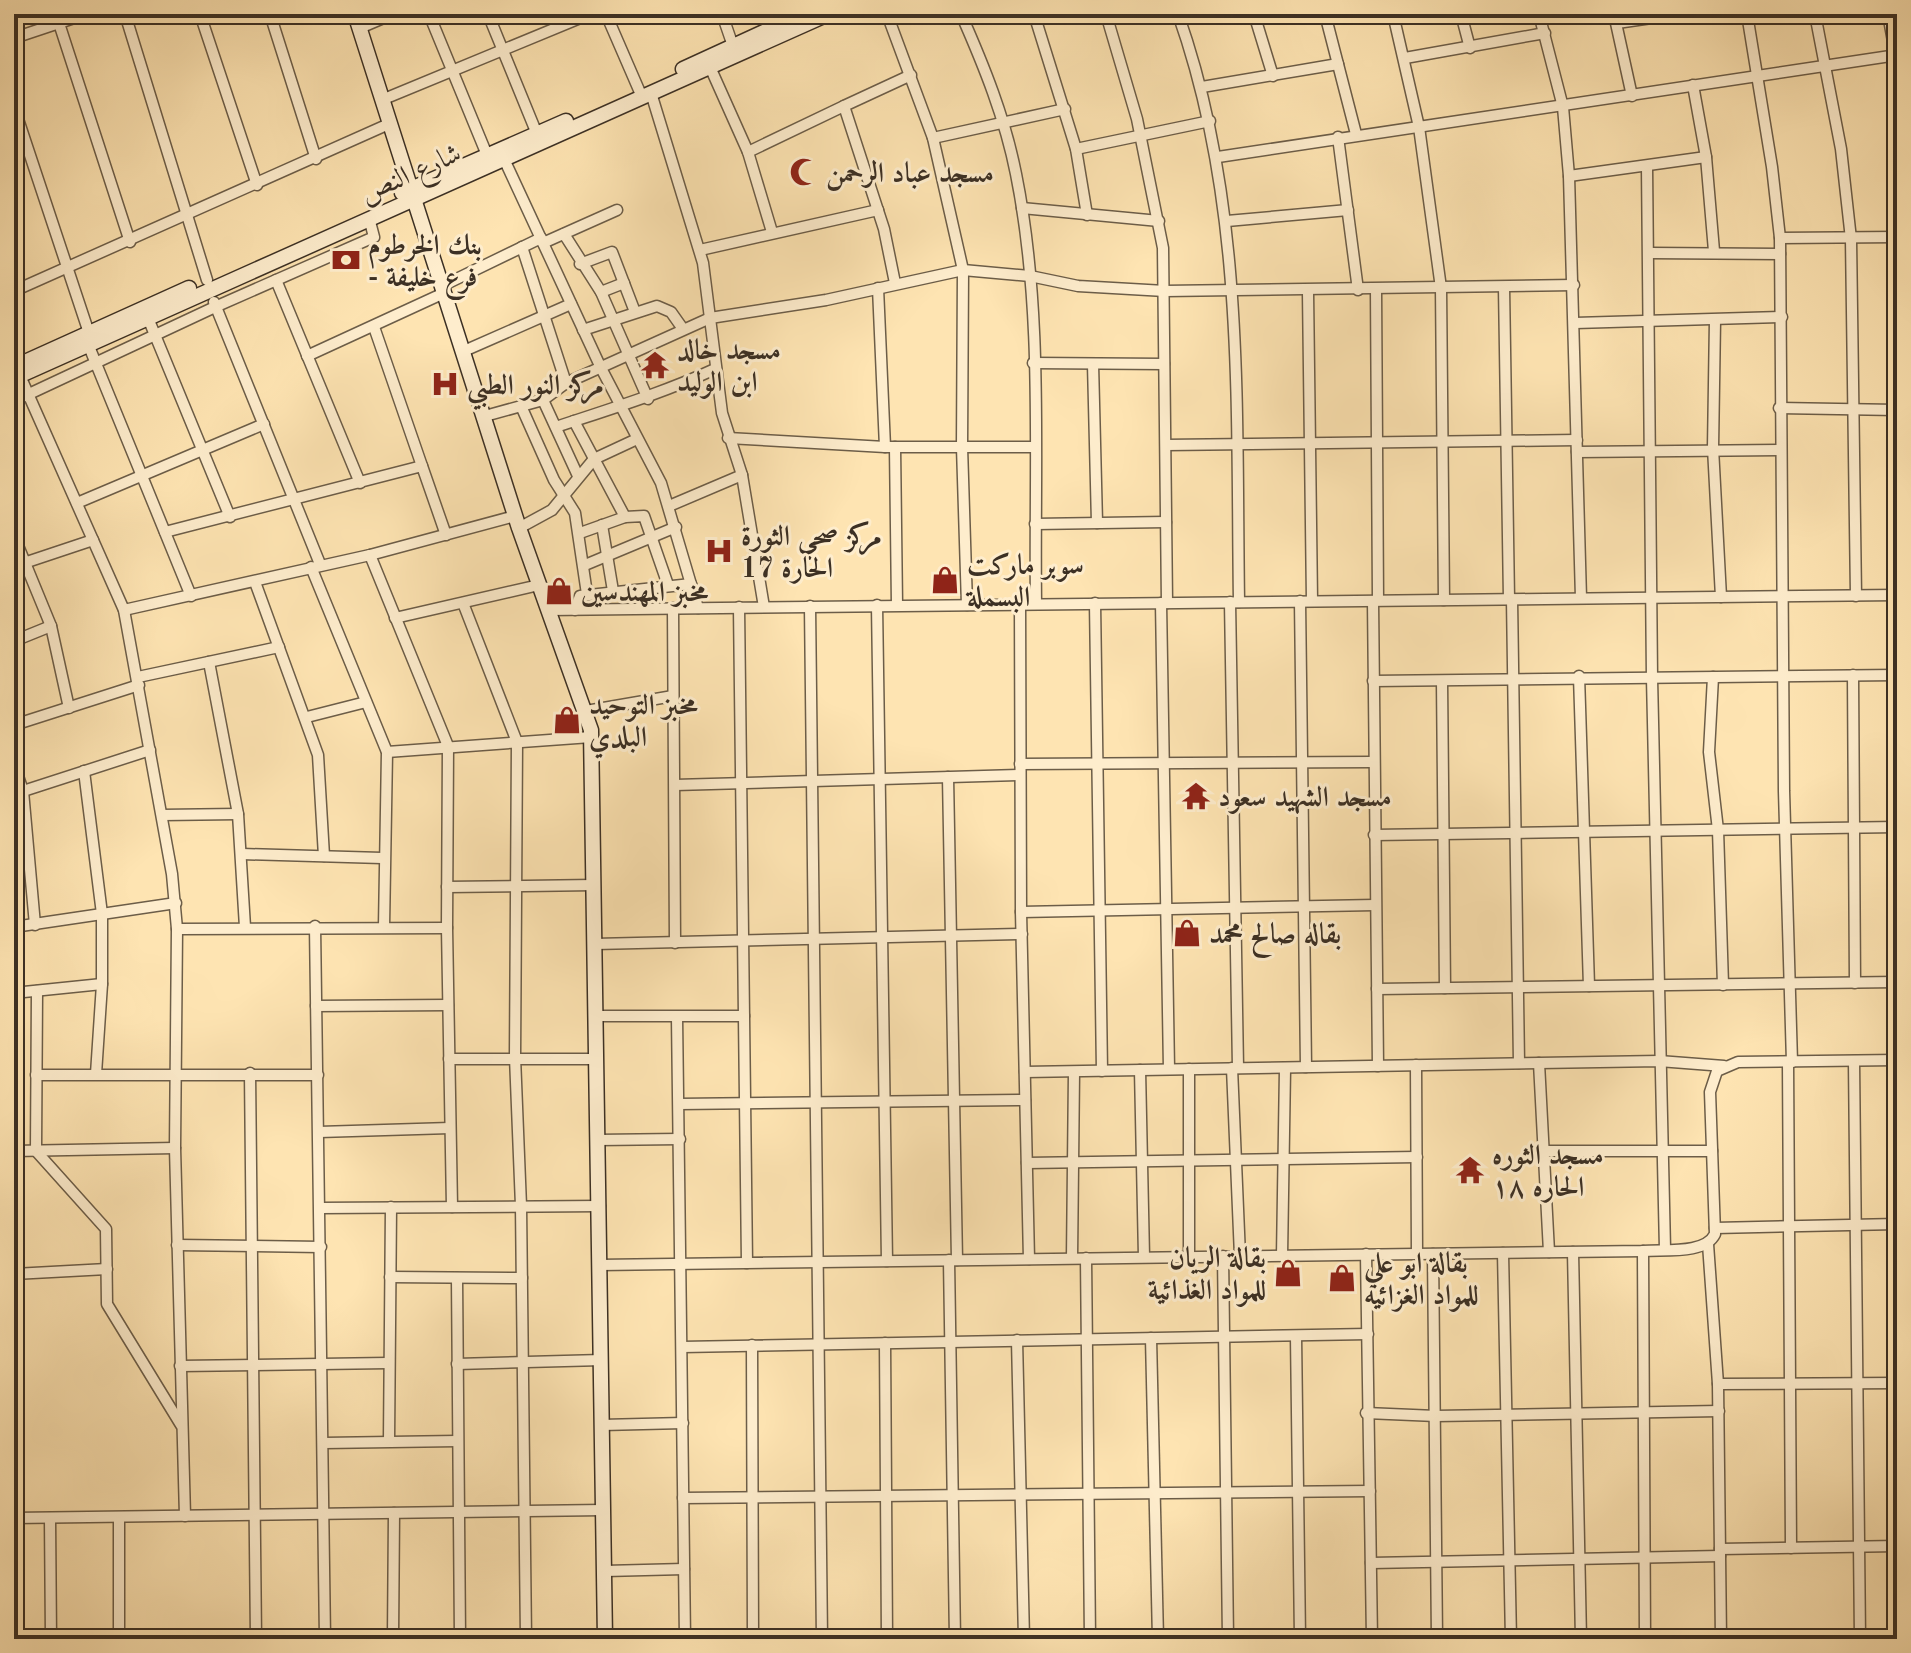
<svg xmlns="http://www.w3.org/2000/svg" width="1911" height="1653" viewBox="0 0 1911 1653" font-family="'Old Standard TT',Amiri,serif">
	<rect width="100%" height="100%" fill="#fee4b2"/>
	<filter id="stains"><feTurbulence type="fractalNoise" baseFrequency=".0025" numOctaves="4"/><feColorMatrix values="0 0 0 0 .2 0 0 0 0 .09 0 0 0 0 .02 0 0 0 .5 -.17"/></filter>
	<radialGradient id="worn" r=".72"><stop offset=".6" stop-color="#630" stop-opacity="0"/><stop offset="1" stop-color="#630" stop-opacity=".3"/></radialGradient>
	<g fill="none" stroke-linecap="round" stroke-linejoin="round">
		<defs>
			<g id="street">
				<polyline points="56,14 130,242"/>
				<polyline points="125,14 207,280"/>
				<polyline points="200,14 257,185"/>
				<polyline points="270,14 316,159"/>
				<polyline points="429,14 487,155"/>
				<polyline points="488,14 537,134"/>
				<polyline points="606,14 642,97"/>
				<polyline points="722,14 733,46"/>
				<polyline points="887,14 933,138 963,270 962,447 967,605"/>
				<path d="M961,14C984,66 1005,118 1016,174C1044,312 1034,464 1036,604"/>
				<polyline points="1034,14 1076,149 1087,215"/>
				<polyline points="1106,14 1137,119 1163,248 1167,603"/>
				<path d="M1178,14C1245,203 1236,404 1239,602"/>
				<polyline points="1254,14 1273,76"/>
				<polyline points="1325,14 1356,134"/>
				<polyline points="1393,14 1419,127 1441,288 1444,600"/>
				<polyline points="1461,14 1470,48"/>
				<polyline points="1539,14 1563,107 1569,176 1581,598"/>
				<polyline points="1614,14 1632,96"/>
				<polyline points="1747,14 1772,167 1780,238 1784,791 1792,1062"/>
				<polyline points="1815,14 1841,149 1851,239 1856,596"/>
				<polyline points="1888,14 1897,63"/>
				<polyline points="1617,23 1679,14"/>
				<polyline points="360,28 393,14"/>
				<polyline points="14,38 86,14"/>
				<polyline points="1405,58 1545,33"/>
				<polyline points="710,67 748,152 772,232"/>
				<polyline points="1693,85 1706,157 1714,251"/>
				<polyline points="1202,87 1338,64"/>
				<polyline points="651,93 703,263 722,413 742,475 764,607"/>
				<polyline points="384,99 590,14"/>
				<polyline points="14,107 89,333"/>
				<polyline points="1338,137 1358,290"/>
				<polyline points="933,138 1065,109"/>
				<polyline points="1076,149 1210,121"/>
				<polyline points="748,152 844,106"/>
				<polyline points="1218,157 1897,55"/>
				<polyline points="504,159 601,368 661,483 698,608"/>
				<polyline points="1647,166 1652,678 1665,1249"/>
				<polyline points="1569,176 1706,157"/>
				<polyline points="1022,208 1159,221"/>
				<polyline points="1227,221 1348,210"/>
				<polyline points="564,234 601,292 648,399"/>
				<polyline points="1780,238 1897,237"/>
				<polyline points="543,243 617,210"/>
				<polyline points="522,247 566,383"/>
				<polyline points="700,250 878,210"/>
				<polyline points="1650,253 1780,254"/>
				<polyline points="580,264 612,252 635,312"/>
				<polyline points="276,280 360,483"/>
				<polyline points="895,283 884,229 844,106 911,75"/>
				<polyline points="442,286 541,238"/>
				<polyline points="1504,287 1509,599"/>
				<polyline points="878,288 885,447"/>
				<polyline points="1376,289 1378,600"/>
				<polyline points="14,291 391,123"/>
				<polyline points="601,292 624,283"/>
				<polyline points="1308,292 1312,601"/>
				<polyline points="214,302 320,564"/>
				<polyline points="148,318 230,517"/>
				<polyline points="1715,320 1713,448 1721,597"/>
				<polyline points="1575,323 1782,317"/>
				<polyline points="374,327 422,466"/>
				<polyline points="583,330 657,306 671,312 683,329"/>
				<polyline points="88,344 191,596"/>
				<polyline points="464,351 571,304"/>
				<polyline points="307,356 444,293"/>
				<polyline points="1033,363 1164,364"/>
				<polyline points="1093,364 1097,523"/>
				<polyline points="17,369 124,610 172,874 177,929 175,1148 185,1516"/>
				<polyline points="543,400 578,476"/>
				<polyline points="14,401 215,307 374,237 369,218"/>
				<polyline points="521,406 554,480 575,513 587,594"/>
				<polyline points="1779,408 1897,410"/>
				<polyline points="485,416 543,400 566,383 710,318 826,300 963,270 1030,276 1078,286 1165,291 1574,285"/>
				<polyline points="574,421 625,517"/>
				<path d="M556,427C610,409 663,393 715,369"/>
				<polyline points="728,438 885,447 1034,447"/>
				<polyline points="1166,445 1577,440"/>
				<polyline points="895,447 897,605"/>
				<polyline points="1577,452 1779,450"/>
				<polyline points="77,503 264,424"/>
				<polyline points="669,506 742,475"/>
				<polyline points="1035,524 1166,522"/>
				<polyline points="602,525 613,591"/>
				<polyline points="519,528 552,510 594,459 637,439"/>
				<polyline points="165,532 422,466 446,535"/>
				<polyline points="580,533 625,517 644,516 668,585"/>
				<polyline points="14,536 51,626 69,708"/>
				<polyline points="370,555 448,746 447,928 452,1207"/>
				<polyline points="27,562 93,540"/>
				<polyline points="585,565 676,527"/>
				<polyline points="311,567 387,752 384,927"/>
				<polyline points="255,582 318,755 324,856"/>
				<polyline points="1512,599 1519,1063"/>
				<polyline points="1300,601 1306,1067"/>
				<polyline points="1373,601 1378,1066"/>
				<polyline points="1230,602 1238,1068"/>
				<polyline points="463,603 517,742 515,1057 521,1206 526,1639"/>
				<polyline points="1095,603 1102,1071"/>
				<polyline points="1161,603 1169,1069"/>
				<polyline points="1020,604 1021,912 1029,1259"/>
				<polyline points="877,605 887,1261"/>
				<polyline points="810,606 822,1639"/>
				<polyline points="739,607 747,1263"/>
				<polyline points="673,608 675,943"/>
				<polyline points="124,610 370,555 515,516"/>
				<polyline points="548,610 1897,595"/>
				<polyline points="575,610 580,596 691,584"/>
				<polyline points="395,618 539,585"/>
				<polyline points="14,641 51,626"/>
				<polyline points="209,662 238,814 245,927"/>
				<polyline points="1853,675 1855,983"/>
				<polyline points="1579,676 1589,986"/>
				<polyline points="138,677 279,647"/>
				<polyline points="1713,677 1709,752 1718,830 1723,985"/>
				<polyline points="1373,681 1897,675"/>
				<polyline points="1442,681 1445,988"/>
				<polyline points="586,711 673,696"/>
				<polyline points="307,717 366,702"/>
				<polyline points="14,725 139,685"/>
				<polyline points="387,752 591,737"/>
				<polyline points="14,764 23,791 35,925"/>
				<polyline points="1020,764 1373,762"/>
				<polyline points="84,771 102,914 102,984 96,1074"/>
				<polyline points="948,777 957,1260"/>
				<polyline points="675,785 1019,775"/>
				<polyline points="14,794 150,750"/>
				<polyline points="162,815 238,814"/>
				<polyline points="1374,835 1897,827"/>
				<polyline points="242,854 382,858"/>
				<polyline points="447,887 594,885"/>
				<polyline points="1021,912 1375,905"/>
				<polyline points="315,926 325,1639"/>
				<polyline points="14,927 176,903"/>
				<polyline points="177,929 447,928"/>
				<polyline points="595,944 1022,934"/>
				<polyline points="1377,989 1897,982"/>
				<polyline points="37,991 36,1151 106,1229 107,1304 181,1425"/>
				<polyline points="14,993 102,984"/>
				<polyline points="316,1006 448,1005"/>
				<polyline points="596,1016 744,1016"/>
				<polyline points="677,1017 685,1639"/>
				<polyline points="449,1059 597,1059"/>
				<polyline points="1854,1061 1860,1639"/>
				<polyline points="1788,1062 1791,1548"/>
				<polyline points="1539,1063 1549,1252"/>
				<polyline points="1416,1065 1417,1254"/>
				<polyline points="1232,1068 1240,1256"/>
				<polyline points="1189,1069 1189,1257"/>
				<polyline points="1140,1070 1144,1257"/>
				<polyline points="1025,1072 1659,1061 1724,1066"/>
				<polyline points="250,1073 256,1639"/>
				<polyline points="36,1075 318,1075"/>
				<polyline points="679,1104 1025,1100"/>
				<polyline points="319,1132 450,1128"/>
				<polyline points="597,1140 680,1139"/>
				<polyline points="14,1151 175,1148"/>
				<polyline points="1544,1151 1712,1151"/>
				<polyline points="1027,1163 1417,1157"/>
				<polyline points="320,1208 600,1206"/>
				<polyline points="1715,1228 1897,1224"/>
				<polyline points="1708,1244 1718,1384 1721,1639"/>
				<polyline points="177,1245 321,1247"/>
				<polyline points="1643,1251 1645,1639"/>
				<polyline points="1573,1252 1581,1639"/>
				<polyline points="1503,1253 1511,1639"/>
				<polyline points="1366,1254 1372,1639"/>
				<polyline points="1433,1254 1437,1639"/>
				<polyline points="1223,1256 1228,1639"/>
				<polyline points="1282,1256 1285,1069"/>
				<polyline points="1072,1258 1074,1072"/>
				<polyline points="1086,1258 1090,1639"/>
				<polyline points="949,1260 955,1639"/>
				<path d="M599,1265L1643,1251C1663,1249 1705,1255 1715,1234L1710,1092L1717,1071L1738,1062L1897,1060"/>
				<polyline points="14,1274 107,1269"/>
				<polyline points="390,1277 522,1278"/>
				<polyline points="457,1278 460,1639"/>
				<polyline points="1296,1336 1300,1639"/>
				<polyline points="1151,1338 1158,1639"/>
				<polyline points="1017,1340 1024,1639"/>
				<polyline points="885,1343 887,1639"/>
				<polyline points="752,1345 753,1639"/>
				<polyline points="682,1347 1368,1334"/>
				<polyline points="457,1364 602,1360"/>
				<polyline points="180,1366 388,1363"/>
				<polyline points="1718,1384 1897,1383"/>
				<polyline points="1366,1413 1436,1416 1719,1411"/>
				<polyline points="602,1425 683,1423"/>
				<polyline points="389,1441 391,1207"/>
				<polyline points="324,1443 457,1441"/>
				<polyline points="683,1498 1370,1491"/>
				<polyline points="14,1518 604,1510"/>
				<polyline points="50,1518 51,1639"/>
				<polyline points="119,1519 119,1639"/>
				<polyline points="1720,1549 1897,1546"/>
				<polyline points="1371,1563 1720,1556"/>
				<polyline points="605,1571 684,1569"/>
				<polyline points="393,1639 394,1513"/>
			</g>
			<g id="secondary">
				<polyline points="355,14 519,528 591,730 605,1639"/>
				<polyline points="683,69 803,14"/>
				<polyline points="402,193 566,121"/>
				<polyline points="14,367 189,288"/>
				<polyline points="14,378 828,14"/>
			</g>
		</defs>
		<use href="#street" stroke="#6c5d48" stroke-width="13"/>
		<use href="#secondary" stroke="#3c3024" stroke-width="17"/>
		<use href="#street" stroke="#feedcd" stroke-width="10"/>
		<use href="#secondary" stroke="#feedcd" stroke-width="14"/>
	</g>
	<defs>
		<symbol id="mosque-bare" viewBox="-9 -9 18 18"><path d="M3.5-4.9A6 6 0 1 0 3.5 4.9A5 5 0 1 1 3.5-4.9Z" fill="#8f2418" stroke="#feedcd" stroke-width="2.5" paint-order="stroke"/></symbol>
		<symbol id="bank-bare" viewBox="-9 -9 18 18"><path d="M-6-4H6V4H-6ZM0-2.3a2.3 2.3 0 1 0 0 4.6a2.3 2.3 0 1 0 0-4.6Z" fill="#8f2418" stroke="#feedcd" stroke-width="2.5" paint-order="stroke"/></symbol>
		<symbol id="temple-bare" viewBox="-9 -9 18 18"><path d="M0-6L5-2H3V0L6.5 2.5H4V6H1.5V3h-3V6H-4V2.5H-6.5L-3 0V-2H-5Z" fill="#8f2418" stroke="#feedcd" stroke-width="2.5" paint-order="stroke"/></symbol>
		<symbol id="hospital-bare" viewBox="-9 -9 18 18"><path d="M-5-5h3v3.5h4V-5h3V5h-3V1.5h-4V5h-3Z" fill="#8f2418" stroke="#feedcd" stroke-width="2.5" paint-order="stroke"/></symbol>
		<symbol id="shop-bare" viewBox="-9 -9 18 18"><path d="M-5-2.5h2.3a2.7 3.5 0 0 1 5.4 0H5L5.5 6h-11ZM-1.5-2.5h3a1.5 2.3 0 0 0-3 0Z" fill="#8f2418" stroke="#feedcd" stroke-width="2.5" paint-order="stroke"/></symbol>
	</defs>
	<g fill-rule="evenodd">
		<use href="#mosque-bare" x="784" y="152" width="40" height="40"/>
		<use href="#bank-bare" x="326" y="240" width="40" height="40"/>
		<use href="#temple-bare" x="635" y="345" width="40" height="40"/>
		<use href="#hospital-bare" x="425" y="364" width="40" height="40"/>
		<use href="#hospital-bare" x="699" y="531" width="40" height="40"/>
		<use href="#shop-bare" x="925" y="560" width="40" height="40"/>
		<use href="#shop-bare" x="539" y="571" width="40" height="40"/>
		<use href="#shop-bare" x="547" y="700" width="40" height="40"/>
		<use href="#temple-bare" x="1176" y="776" width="40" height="40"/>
		<use href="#shop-bare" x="1167" y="913" width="40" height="40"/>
		<use href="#temple-bare" x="1450" y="1150" width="40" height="40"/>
		<use href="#shop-bare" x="1268" y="1253" width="40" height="40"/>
		<use href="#shop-bare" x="1322" y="1258" width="40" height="40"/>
	</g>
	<g text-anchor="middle" stroke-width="6" stroke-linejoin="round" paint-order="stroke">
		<g font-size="28" fill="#3c3024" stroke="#feedcd">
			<text transform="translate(410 172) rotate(-24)" y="10">شارع النص</text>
		</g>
		<g font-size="28" font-weight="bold" fill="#3c3024" stroke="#feedcd" text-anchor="start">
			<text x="826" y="182">مسجد عباد الرحمن</text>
			<text x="368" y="254">بنك الخرطوم<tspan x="368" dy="32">- فرع خليفة</tspan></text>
			<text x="677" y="359">مسجد خالد<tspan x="677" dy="32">ابن الوليد</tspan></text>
			<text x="467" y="394">مركز النور الطبي</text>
			<text x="741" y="545">مركز صحي الثورة<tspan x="741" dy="32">الحارة 17</tspan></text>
			<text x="967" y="574">سوبر ماركت<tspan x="967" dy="32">البسملة</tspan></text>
			<text x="581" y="601">مخبز المهندسين</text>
			<text x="589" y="714">مخبز التوحيد<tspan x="589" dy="32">البلدي</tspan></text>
			<text x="1218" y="806">مسجد الشهيد سعود</text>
			<text x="1209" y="943">بقاله صالح محمد</text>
			<text x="1492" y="1164">مسجد الثوره<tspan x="1492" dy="32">الحاره ١٨</tspan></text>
			<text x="1266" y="1267" text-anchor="end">بقالة الريان<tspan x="1266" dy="32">للمواد الغذائية</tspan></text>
			<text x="1364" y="1272">بقالة ابو علي<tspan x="1364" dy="32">للمواد الغزائيه</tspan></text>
		</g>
	</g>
	<rect width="1911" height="1653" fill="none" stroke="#fee4b2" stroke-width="48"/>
	<rect x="16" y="16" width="1879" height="1621" fill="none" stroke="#3c3024" stroke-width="4"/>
	<rect x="24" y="24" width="1863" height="1605" fill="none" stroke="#3c3024" stroke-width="2"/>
	<rect width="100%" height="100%" filter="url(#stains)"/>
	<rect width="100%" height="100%" fill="url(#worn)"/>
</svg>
